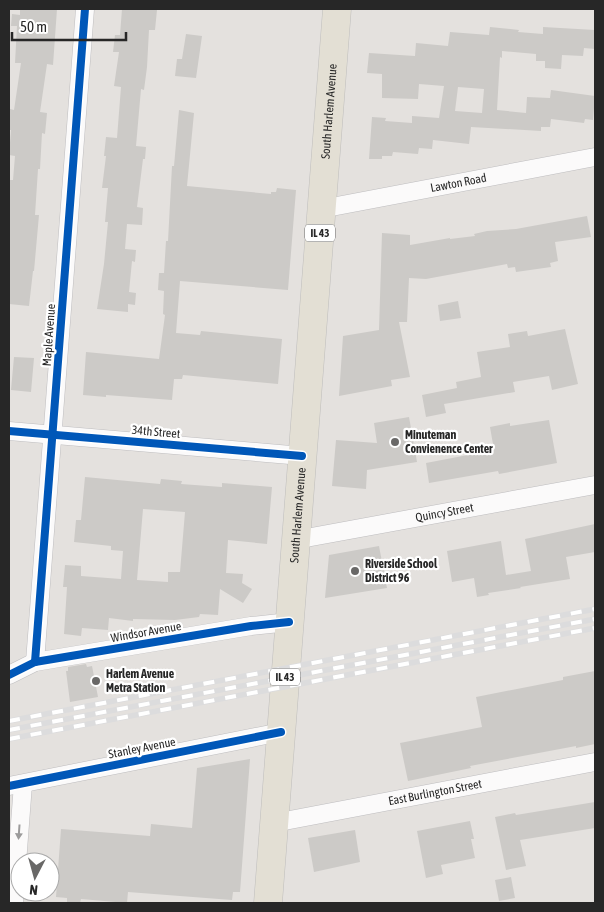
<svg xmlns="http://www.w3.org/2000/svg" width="604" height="912" viewBox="0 0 604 912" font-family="'Asap Condensed',sans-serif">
	<rect width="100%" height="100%" fill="#e4e1de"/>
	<g fill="#cccac7" fill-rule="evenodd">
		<polygon points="20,9 57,9 53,65 47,64 40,112 47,113 45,134 42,133 40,169 38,169 35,215 39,215 34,271 33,271 29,306 9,304 9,180 13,180 15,156 9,155 11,130 9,130 9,120 10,109 14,110 21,63 15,63 17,26 11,26 12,14 20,15"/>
		<polygon points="122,9 157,10 155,30 149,30 147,67 144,90 141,89 136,146 146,147 145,159 143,159 137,207 143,208 142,225 127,224 125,249 136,250 135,262 132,261 129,292 136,293 135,305 128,304 128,312 97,309 104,264 108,222 105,222 108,188 102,188 106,156 104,156 106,137 117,138 121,87 114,86 119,52 113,52 115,35 120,35"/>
		<path d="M490,27L519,30L518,32L543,34V27L595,30V49L584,48L583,56L562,55L561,69L545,68V61H536V54L502,51V58L500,57L497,110L526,113L527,97L550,98L551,90L595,96L593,120L585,119L584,123L551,119L550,127H541V131L471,127L469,144L433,140L432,149L419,148L418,154L393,152L392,156H382V159H369L372,117L386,118L385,121L412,123V116L439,118L444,86L419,84L418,99L382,98V74L367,73L369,53L415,56L416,43L448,46L450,32L489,35ZM458,87L484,89L482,113L455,111Z"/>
		<polygon points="186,34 202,36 196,78 175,76 177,59 182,59"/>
		<polygon points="179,110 194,113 187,186 271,194 271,192 276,192 277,188 296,190 288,290 180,281 176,333 200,335 201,331 282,339 278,384 183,375 182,379 174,379 172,400 106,395 106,397 83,395 86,352 159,359 165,315 163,314 164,291 158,290 159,273 164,273 166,241 168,241 172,166 174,166"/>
		<polygon points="587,216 591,237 555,242 558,261 550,263 551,267 516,272 515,267 508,268 507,264 426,279 409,278 407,322 399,322 410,377 391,380 392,386 339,396 343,336 379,330 382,233 410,235 410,245 450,238 450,239 475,236 474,234 487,231 516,229"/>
		<polygon points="458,301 461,318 440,321 438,305"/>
		<polygon points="565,329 578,384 552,390 549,376 513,382 515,392 444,404 446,413 426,417 422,395 457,388 456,382 481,377 477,352 510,347 508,334 527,331 528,336"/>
		<polygon points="14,357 34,358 31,392 11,390"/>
		<polygon points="409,417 417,462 367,470 366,489 332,486 336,440 377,443 374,423"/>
		<polygon points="549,420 557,463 499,474 498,471 429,483 426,463 494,450 490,427 510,423 510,426"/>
		<path d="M85,477L160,484L161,479L182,481L181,484L222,487V483L272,487L267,544L228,540L226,573L243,574L242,583L252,589L243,603L220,589L218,615L200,614L199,617L175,620L133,619V621L109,618L108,630L82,628L81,636L64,634L67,587H63L65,565L81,566V576L121,579L123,551L111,550V546L74,542L76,520H81ZM143,509L185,512L180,572H168V582L137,580Z"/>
		<polygon points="595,524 595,552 566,557 570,579 520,587 521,588 488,593 489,595 477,597 474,578 452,582 447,551 501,541 506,575 531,571 525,539"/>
		<polygon points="379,546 387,588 325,598 329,555"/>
		<polygon points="86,664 87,667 92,666 98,697 70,702 66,671 68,671 68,667"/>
		<polygon points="595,671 595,744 576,748 576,746 470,766 471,768 408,781 400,743 482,727 476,697 563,680 563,677"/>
		<polygon points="250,759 240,892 233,892 232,900 128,892 127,903 81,899 80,903 67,903 67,898 56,897 61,829 150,836 151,824 192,828 197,768"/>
		<polygon points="595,802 595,828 520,840 526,866 506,870 495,817 515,813 516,815"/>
		<polygon points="470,821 474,839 471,839 475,858 441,865 443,874 426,878 417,831"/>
		<polygon points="355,830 360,862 314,872 308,838"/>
		<polygon points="511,877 515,898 499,901 495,880"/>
	</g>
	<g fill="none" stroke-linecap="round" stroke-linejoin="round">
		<defs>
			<g id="minor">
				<path id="s1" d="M321,209L595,157"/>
				<polyline points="9,431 302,456"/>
				<path id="s2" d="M295,540L595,485"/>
				<polyline points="35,662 85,9"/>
				<polyline points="9,675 35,662 251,626 289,622"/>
				<polyline points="9,786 281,732"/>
				<path id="s3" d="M274,823L595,762"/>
				<polyline points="14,903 23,784"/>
			</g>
			<g id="primary">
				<path id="s4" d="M268,903L337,9"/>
			</g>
		</defs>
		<use href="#minor" stroke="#bebdbf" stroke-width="19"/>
		<use href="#primary" stroke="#bebdbc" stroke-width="29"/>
		<use href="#minor" stroke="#fbfafa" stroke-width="18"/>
		<use href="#primary" stroke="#e3dfd4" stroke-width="28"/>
		<defs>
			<g id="rail">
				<polyline points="9,721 595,609"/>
				<polyline points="9,730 595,619"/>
				<polyline points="9,739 595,628"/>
			</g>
		</defs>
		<use href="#rail" stroke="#dcdcdd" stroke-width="5.5"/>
		<use href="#rail" stroke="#fff" stroke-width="4" stroke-dasharray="11" stroke-linecap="butt"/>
		<defs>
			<g id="cycleway">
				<polyline points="9,431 302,456"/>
				<polyline points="35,662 85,9"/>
				<polyline points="9,675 35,662 251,626 289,622"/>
				<polyline points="9,786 281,732"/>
			</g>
		</defs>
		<use href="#cycleway" stroke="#fff" stroke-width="11"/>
		<use href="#cycleway" stroke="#0057b8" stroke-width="8"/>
	</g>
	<defs><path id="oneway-solid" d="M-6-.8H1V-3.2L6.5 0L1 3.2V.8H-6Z" transform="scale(1.25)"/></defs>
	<use fill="#9c9b9b" href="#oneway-solid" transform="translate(19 832) rotate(94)"/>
	<g fill="#696867" stroke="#fff" stroke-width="2">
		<circle cx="395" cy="442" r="5"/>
		<circle cx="355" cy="571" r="5"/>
		<circle cx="96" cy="681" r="5"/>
	</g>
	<g text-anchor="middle" stroke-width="4.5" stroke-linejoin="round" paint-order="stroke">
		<g fill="#fff" stroke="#686868" stroke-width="1">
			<rect x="305" y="224.5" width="30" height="17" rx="4"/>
			<rect x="270" y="668.5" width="30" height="17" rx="4"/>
		</g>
		<g font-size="11" font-weight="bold" fill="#272727">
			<text x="320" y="237">IL 43</text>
			<text x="285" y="681">IL 43</text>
		</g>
		<g font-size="12" fill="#272727" stroke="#fff">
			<text dy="4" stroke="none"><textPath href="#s4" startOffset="794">South Harlem Avenue</textPath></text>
			<text dy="4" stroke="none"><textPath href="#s1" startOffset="140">Lawton Road</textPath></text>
			<text transform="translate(49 335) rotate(-86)" y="4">Maple Avenue</text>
			<text transform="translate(156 432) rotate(5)" y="4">34th Street</text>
			<text dy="4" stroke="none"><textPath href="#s2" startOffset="152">Quincy Street</textPath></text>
			<text dy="4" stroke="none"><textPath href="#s4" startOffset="389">South Harlem Avenue</textPath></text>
			<text transform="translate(146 632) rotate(-10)" y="4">Windsor Avenue</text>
			<text transform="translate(142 748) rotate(-11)" y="4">Stanley Avenue</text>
			<text dy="4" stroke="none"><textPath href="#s3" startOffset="164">East Burlington Street</textPath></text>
		</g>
		<g font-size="12" font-weight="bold" fill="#272727" stroke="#fff" text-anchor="start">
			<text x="405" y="439">Minuteman<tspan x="405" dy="14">Convienence Center</tspan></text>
			<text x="365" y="568">Riverside School<tspan x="365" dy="14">District 96</tspan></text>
			<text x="106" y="678">Harlem Avenue<tspan x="106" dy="14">Metra Station</tspan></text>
		</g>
	</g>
	<rect width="604" height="912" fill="none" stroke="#272727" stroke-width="20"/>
	<g transform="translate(35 877) rotate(186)"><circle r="24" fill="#ffffff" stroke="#a9a9a9"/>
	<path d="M0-4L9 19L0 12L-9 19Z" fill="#696867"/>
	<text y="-8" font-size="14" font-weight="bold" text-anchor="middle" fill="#272727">N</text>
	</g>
	<path d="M12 32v8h114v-8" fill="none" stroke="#272727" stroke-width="2.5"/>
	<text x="20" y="32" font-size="15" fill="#272727" stroke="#ffffff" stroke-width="4" paint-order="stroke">50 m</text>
</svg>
